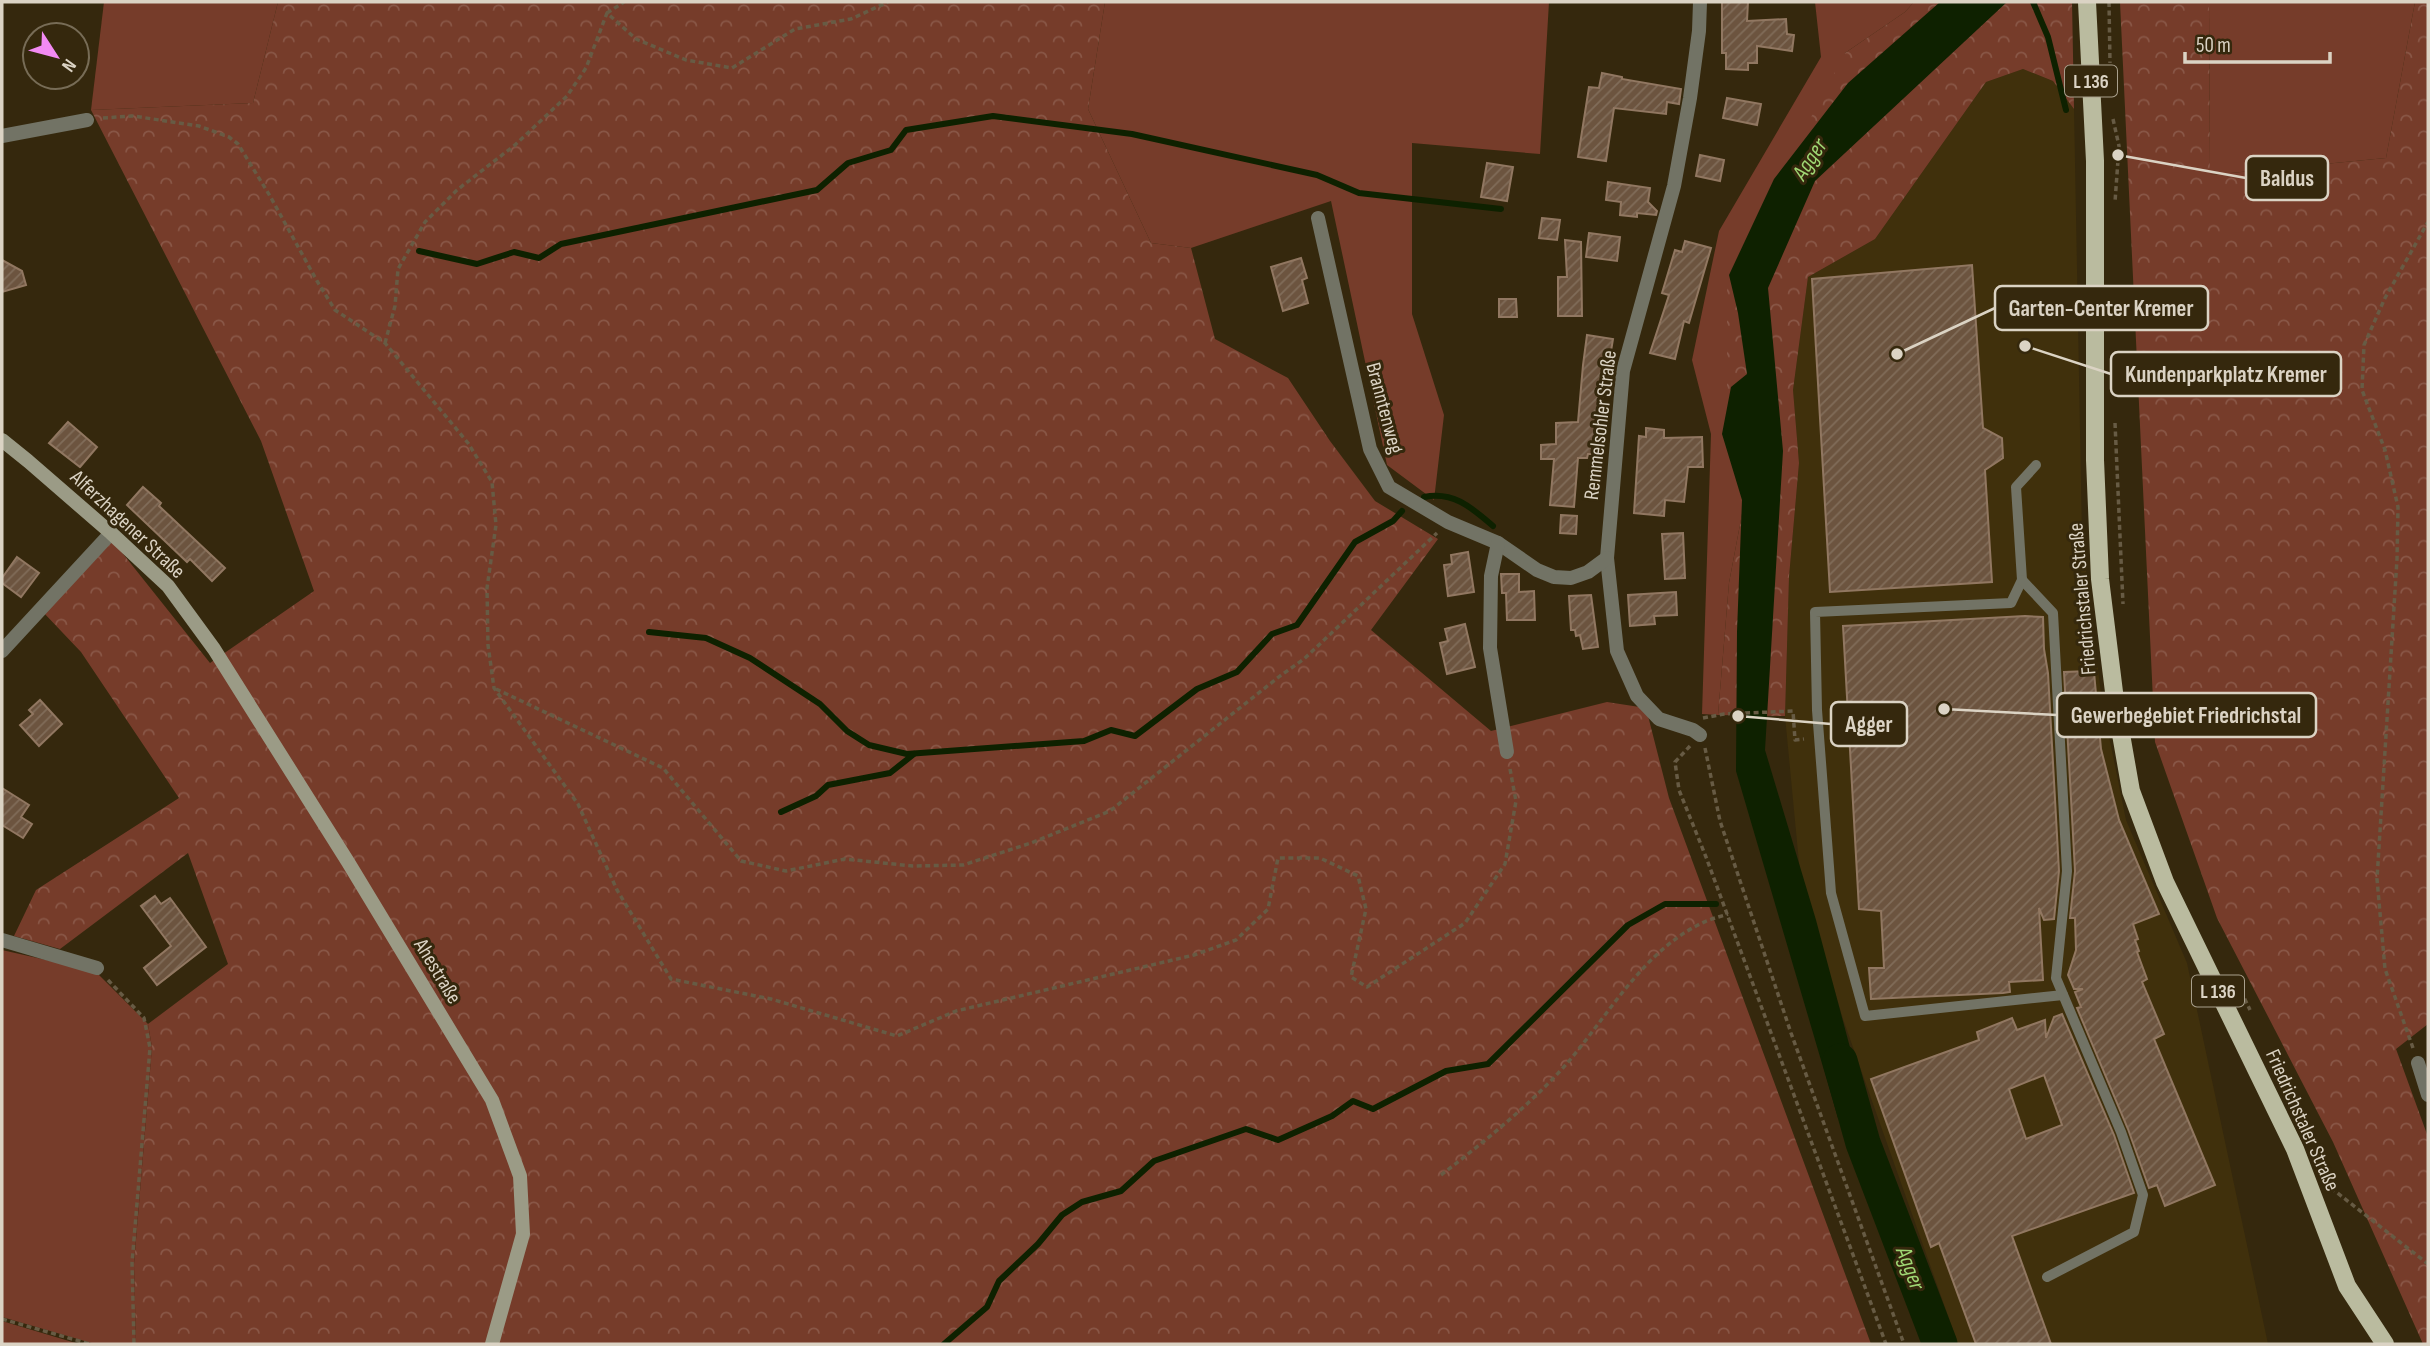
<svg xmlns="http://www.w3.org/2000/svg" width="2430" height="1346" viewBox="0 0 2430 1346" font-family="'Sofia Sans Condensed',sans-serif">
	<defs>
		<pattern id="forest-crowns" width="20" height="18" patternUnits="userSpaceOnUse" patternTransform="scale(1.75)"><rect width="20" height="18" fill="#763c2a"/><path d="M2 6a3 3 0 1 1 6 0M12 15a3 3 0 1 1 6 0" fill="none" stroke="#895747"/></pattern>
		<pattern id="building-hatch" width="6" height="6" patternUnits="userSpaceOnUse" patternTransform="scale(1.75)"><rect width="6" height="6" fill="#6c543f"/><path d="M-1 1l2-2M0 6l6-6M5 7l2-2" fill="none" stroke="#806c59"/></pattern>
	</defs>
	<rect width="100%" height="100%" fill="#35280d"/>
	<polygon fill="#40300c" points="2023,69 2053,81 2074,109 2082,537 2102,702 2126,820 2187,963 2268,1344 1958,1344 1843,1019 1800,873 1785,716 1789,577 1799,463 1793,390 1808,277 1875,239 1986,82"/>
	<g fill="#763c2a">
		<polygon points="104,2 278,2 253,103 91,110"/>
		<polygon points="1105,2 1549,2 1540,154 1412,143 1412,314 1444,415 1434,500 1387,465 1331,201 1191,248 1151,243 1088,109"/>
		<polygon points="1815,2 1914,2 1905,12 1845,53 1745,498 1729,583 1718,715 1702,714 1711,434 1692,360 1719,231 1821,57"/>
		<polygon points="2209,2 2415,2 2386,158 2210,175"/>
		<polygon points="2,950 95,971 148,1024 152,1047 134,1263 136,1344 95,1344 2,1317"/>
		<polygon points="2,1321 79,1344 2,1344"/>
	</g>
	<g fill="url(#forest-crowns)">
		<polygon points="278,2 1105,2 1088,109 1151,243 1191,248 1215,339 1288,378 1330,441 1375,501 1438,539 1371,630 1491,731 1607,702 1646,708 1669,798 1871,1344 136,1344 134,1264 152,1047 148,1024 228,964 188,853 60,949 14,936 36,890 179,798 81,652 43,612 112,540 210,663 314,591 261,441 91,110 253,103"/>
		<polygon points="1914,2 2072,2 2074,109 2053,81 2023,69 1986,82 1875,239 1808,277 1793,390 1799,463 1789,577 1785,716 1718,715 1729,583 1745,498 1727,423 1727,276 1845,53 1905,12"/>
		<polygon points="2120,2 2209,2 2210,175 2386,158 2415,2 2428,2 2428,1024 2396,1049 2428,1137 2428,1344 2423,1344 2333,1142 2217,918 2155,742"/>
	</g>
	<polygon fill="#0e2100" points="1940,2 2007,2 1815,181 1768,288 1783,451 1765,750 1816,920 1864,1100 1838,1118 1736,771 1737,632 1742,500 1722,434 1731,387 1747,374 1738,313 1729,275 1774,179 1848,83"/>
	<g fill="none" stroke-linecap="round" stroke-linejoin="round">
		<g stroke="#0e2100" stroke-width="6">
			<polyline points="2033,2 2048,37 2066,110"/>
			<polyline points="419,251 477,264 514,252 539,258 561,244 817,190 848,163 891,150 906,130 993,116 1132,134 1317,175 1359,193 1501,209"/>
			<path d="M1424,497C1454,491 1472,508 1493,526"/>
			<polyline points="649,632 706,638 750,658 820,704 847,731 869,745 907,754 1084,741 1111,730 1135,736 1197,689 1237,672 1272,634 1297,625 1355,542 1393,521 1402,511"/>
			<polyline points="781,812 816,796 828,785 890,773 914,754"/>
			<polyline points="944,1344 987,1307 999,1281 1038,1244 1062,1215 1082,1202 1121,1191 1154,1161 1246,1129 1278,1140 1332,1116 1353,1101 1373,1109 1446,1071 1488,1064 1628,925 1665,904 1716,904"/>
		</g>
		<polyline stroke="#0e2100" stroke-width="35" points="1840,1061 1863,1143 1940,1344"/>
	</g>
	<g fill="url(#building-hatch)" stroke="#917761" stroke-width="2" fill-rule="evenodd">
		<polygon points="1722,2 1748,2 1747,21 1786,19 1787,34 1794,35 1792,51 1757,46 1757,63 1748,63 1748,70 1726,69 1726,53 1722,53"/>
		<polygon points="1602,73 1622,77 1622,79 1681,89 1679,104 1667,102 1666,114 1614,108 1606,161 1578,157 1589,87 1599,88"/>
		<polygon points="1727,98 1761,104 1757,125 1723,118"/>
		<polygon points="1700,155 1724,160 1720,181 1696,176"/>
		<polygon points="1487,163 1513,167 1507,201 1481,197"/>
		<polygon points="1608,182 1650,188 1648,202 1657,211 1656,215 1637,213 1637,217 1620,215 1621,202 1606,200"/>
		<polygon points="1542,218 1560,220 1557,240 1539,238"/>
		<polygon points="1589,233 1620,237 1617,261 1586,257"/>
		<polygon points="1565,240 1581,242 1582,316 1558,316 1558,277 1567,277"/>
		<polygon points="1685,241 1711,248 1689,323 1684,321 1675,359 1650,353 1669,295 1662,293 1675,250 1682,252"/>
		<polygon points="1301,258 1307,278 1302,280 1308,303 1283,311 1271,267"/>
		<polygon points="2,260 22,271 26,285 2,292"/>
		<polygon points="1972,265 1983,428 2002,438 2003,458 1985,470 1992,582 1830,592 1812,279"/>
		<polygon points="1499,299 1516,299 1517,317 1499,317"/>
		<polygon points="1587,335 1613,339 1609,363 1605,363 1598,454 1588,454 1587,458 1578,458 1574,507 1550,505 1554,459 1541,459 1541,445 1556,444 1556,423 1578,422 1583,365"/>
		<polygon points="68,422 97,447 80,467 49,443"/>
		<polygon points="1646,428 1664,430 1664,438 1702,437 1703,467 1688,467 1684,502 1665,500 1664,516 1634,513 1639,436 1646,437"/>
		<polygon points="143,487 161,503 159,506 225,568 212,581 190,559 187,562 127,505"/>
		<polygon points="1561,515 1577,516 1576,534 1560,533"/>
		<polygon points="1683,533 1685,578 1665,579 1662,534"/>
		<polygon points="1468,552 1474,592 1448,596 1444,565 1452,564 1451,555"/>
		<polygon points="17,557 39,573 21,597 2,583 2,578"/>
		<polygon points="1501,574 1519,574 1519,592 1534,591 1535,620 1507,620 1506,593 1502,593"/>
		<polygon points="1676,592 1677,615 1654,616 1655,624 1630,626 1628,595"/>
		<polygon points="1591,595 1598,647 1583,649 1580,635 1576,636 1575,630 1571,630 1569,596"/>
		<polygon points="2025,616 2043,617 2044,649 2048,673 2059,871 2054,919 2044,920 2039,908 2043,980 2009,982 2010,992 2003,993 1871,999 1869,968 1884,968 1881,911 1859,909 1843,626"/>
		<polygon points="1465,624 1475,667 1447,674 1440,643 1448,641 1445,629"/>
		<polygon points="2090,671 2094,672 2101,749 2119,820 2159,914 2133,924 2138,939 2135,940 2139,951 2137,952 2147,979 2142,982 2164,1034 2154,1039 2215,1185 2165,1206 2157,1185 2149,1188 2128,1129 2077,1008 2081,1007 2075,992 2083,989 2074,989 2068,975 2076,950 2075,918 2070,918 2075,871 2064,672"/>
		<polygon points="40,700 62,724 39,746 20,725 33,714 29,710"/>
		<polygon points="2,788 29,805 21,817 32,824 23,838 2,825"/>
		<polygon points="155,896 161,904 170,898 206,947 157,985 144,968 171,946 141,906"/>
		<path d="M2062,1014L2114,1135L2134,1193L2012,1236L2051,1344H1976L1939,1243L1931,1247L1871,1079L1979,1040L1977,1032L2012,1018L2017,1030L2045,1020L2046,1038L2054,1017ZM2044,1075L2062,1125L2026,1139L2009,1089Z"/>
	</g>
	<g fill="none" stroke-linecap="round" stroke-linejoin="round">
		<g stroke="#675b44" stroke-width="3.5" stroke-dasharray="5 3.5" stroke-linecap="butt">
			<polyline points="2109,2 2110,63"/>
			<polyline points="607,13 624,2"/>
			<polyline points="103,118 133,116 199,126 229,137 238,144 270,196 317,281 335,310 385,343 468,443 492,482 496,525 487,588 488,645 494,688 578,804 617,890 671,979 771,999 897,1036 956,1011 1194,955 1236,940 1268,909 1278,858 1320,858 1358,876 1366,909 1351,977 1367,987 1465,923 1505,864 1516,801 1510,769"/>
			<polyline points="2113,119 2119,146 2115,202"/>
			<polyline points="2000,321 2048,318"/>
			<polyline points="385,343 395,306 398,269 425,222 457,190 515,145 567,96 586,68 607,13 636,39 686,60 732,68 795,29 851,19 888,2"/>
			<polyline points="2115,423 2123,604"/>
			<polyline points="496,689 663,768 741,861 786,871 845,859 913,866 963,865 1031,843 1110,811 1280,676 1304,659 1437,533"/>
			<polyline points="1703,718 1724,714 1793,711 1795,740 1804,739"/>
			<polyline points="1690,746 1675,762 1679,790 1706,857 1886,1344"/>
			<polyline points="1705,748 1720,821 1791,1033 1904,1344"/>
			<polyline points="108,980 144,1018 150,1048 132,1263 134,1344"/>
			<polyline points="2241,991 2250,1010"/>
			<polyline points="2413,1048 2385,969 2377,879 2397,559 2398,507 2385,450 2362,390 2364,345 2385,298 2428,222"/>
			<path d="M1441,1175C1484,1142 1526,1108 1562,1069C1606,1020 1641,952 1702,923C1710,919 1719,917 1728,914"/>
			<polyline points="2331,1188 2428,1264"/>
			<polyline points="2,1319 90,1344"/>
		</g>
		<g stroke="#727365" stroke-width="10">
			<polyline points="2036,465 2016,487 2022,580 2011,603 1815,612 1817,710 1831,893 1865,1016 2063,995"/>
			<polyline points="2022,580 2053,613 2067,871 2056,978 2121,1132 2143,1195 2134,1232 2047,1277"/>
		</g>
		<g stroke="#727365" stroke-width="14">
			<polyline points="1700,2 1699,31 1690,98 1674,186 1623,371 1607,558 1617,651 1637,696 1659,719 1693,730 1700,735"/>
			<polyline points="2,136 87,120"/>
			<polyline points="1318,218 1370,449 1389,487 1448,522 1498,543 1537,570 1554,577 1571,578 1588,572 1607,558"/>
			<polyline points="1498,543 1491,576 1490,648 1507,752"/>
			<polyline points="2,651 111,533"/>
			<polyline points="2,940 97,968"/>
			<polyline points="2418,1063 2428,1095"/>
		</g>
		<polyline stroke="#9b9b86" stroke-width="14" points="2,440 28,461 111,533 168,586 214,649 348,862 492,1100 520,1176 523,1234 492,1344"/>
		<polyline stroke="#babb9f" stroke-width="18" points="2087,2 2095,161 2095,460 2100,579 2115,700 2131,791 2165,882 2295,1149 2347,1286 2385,1344"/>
	</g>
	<g text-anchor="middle" stroke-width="6" stroke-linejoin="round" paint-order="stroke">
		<g fill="#35280d" stroke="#a9a08d" stroke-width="2">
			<rect x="2065" y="65.5" width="52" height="31" rx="5"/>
			<rect x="2192" y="975.5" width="52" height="31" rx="5"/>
		</g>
		<g font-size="19" font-weight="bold" fill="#dbd3c4">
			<text x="2091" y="88">L 136</text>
			<text x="2218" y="998">L 136</text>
		</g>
		<g font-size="21" fill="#dbd3c4" stroke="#35280d">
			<text transform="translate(1385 408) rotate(75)" y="7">Branntenweg</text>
			<text transform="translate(1600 425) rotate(-83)" y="7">Remmelsohler Straße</text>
			<text transform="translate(128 524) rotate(43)" y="7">Alferzhagener Straße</text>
			<text transform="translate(2082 599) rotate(-95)" y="7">Friedrichstaler Straße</text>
			<text transform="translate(438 971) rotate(59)" y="7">Ahestraße</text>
			<text transform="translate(2303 1120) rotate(66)" y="7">Friedrichstaler Straße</text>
		</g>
		<g font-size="23" font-style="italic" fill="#9fd673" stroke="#35280d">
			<text transform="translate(1809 159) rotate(-57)" y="8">Agger</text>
			<text transform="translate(1911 1268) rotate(69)" y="8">Agger</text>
		</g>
	</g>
	<path fill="none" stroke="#dbd3c4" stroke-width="2.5" d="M2118 155L2246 178M1897 354L1995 308M2025 346L2111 374M1944 709L2057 715M1738 716L1831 724"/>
	<g fill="#dbd3c4" stroke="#35280d" stroke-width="2.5">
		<circle cx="2118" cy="155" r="7"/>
		<circle cx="1897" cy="354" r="7"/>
		<circle cx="2025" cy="346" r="7"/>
		<circle cx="1944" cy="709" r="7"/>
		<circle cx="1738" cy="716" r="7"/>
	</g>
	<g fill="#35280d" stroke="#dbd3c4" stroke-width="2.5">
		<rect x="2246" y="156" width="82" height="44" rx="7"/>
		<rect x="1995" y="286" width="213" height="44" rx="7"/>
		<rect x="2111" y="352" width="230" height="44" rx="7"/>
		<rect x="2057" y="693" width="259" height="44" rx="7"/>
		<rect x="1831" y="702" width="76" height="44" rx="7"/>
	</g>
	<g font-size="23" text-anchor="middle" font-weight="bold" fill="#dbd3c4">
		<text x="2287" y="186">Baldus</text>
		<text x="2101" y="316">Garten-Center Kremer</text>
		<text x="2226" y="382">Kundenparkplatz Kremer</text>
		<text x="2186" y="723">Gewerbegebiet Friedrichstal</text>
		<text x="1869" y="732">Agger</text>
	</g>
	<rect width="2430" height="1346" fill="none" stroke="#dbd3c4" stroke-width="7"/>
	<g transform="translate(56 56) rotate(126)"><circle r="33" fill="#35280d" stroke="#776c56" stroke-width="2"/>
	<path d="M0-5L12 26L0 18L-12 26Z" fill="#f28af3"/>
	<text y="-10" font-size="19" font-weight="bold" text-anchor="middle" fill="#dbd3c4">N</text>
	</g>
	<path d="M2185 52v10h145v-10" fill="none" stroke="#dbd3c4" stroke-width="3.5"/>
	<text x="2196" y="52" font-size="21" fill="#dbd3c4" stroke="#35280d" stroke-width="5" paint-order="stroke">50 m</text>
</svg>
